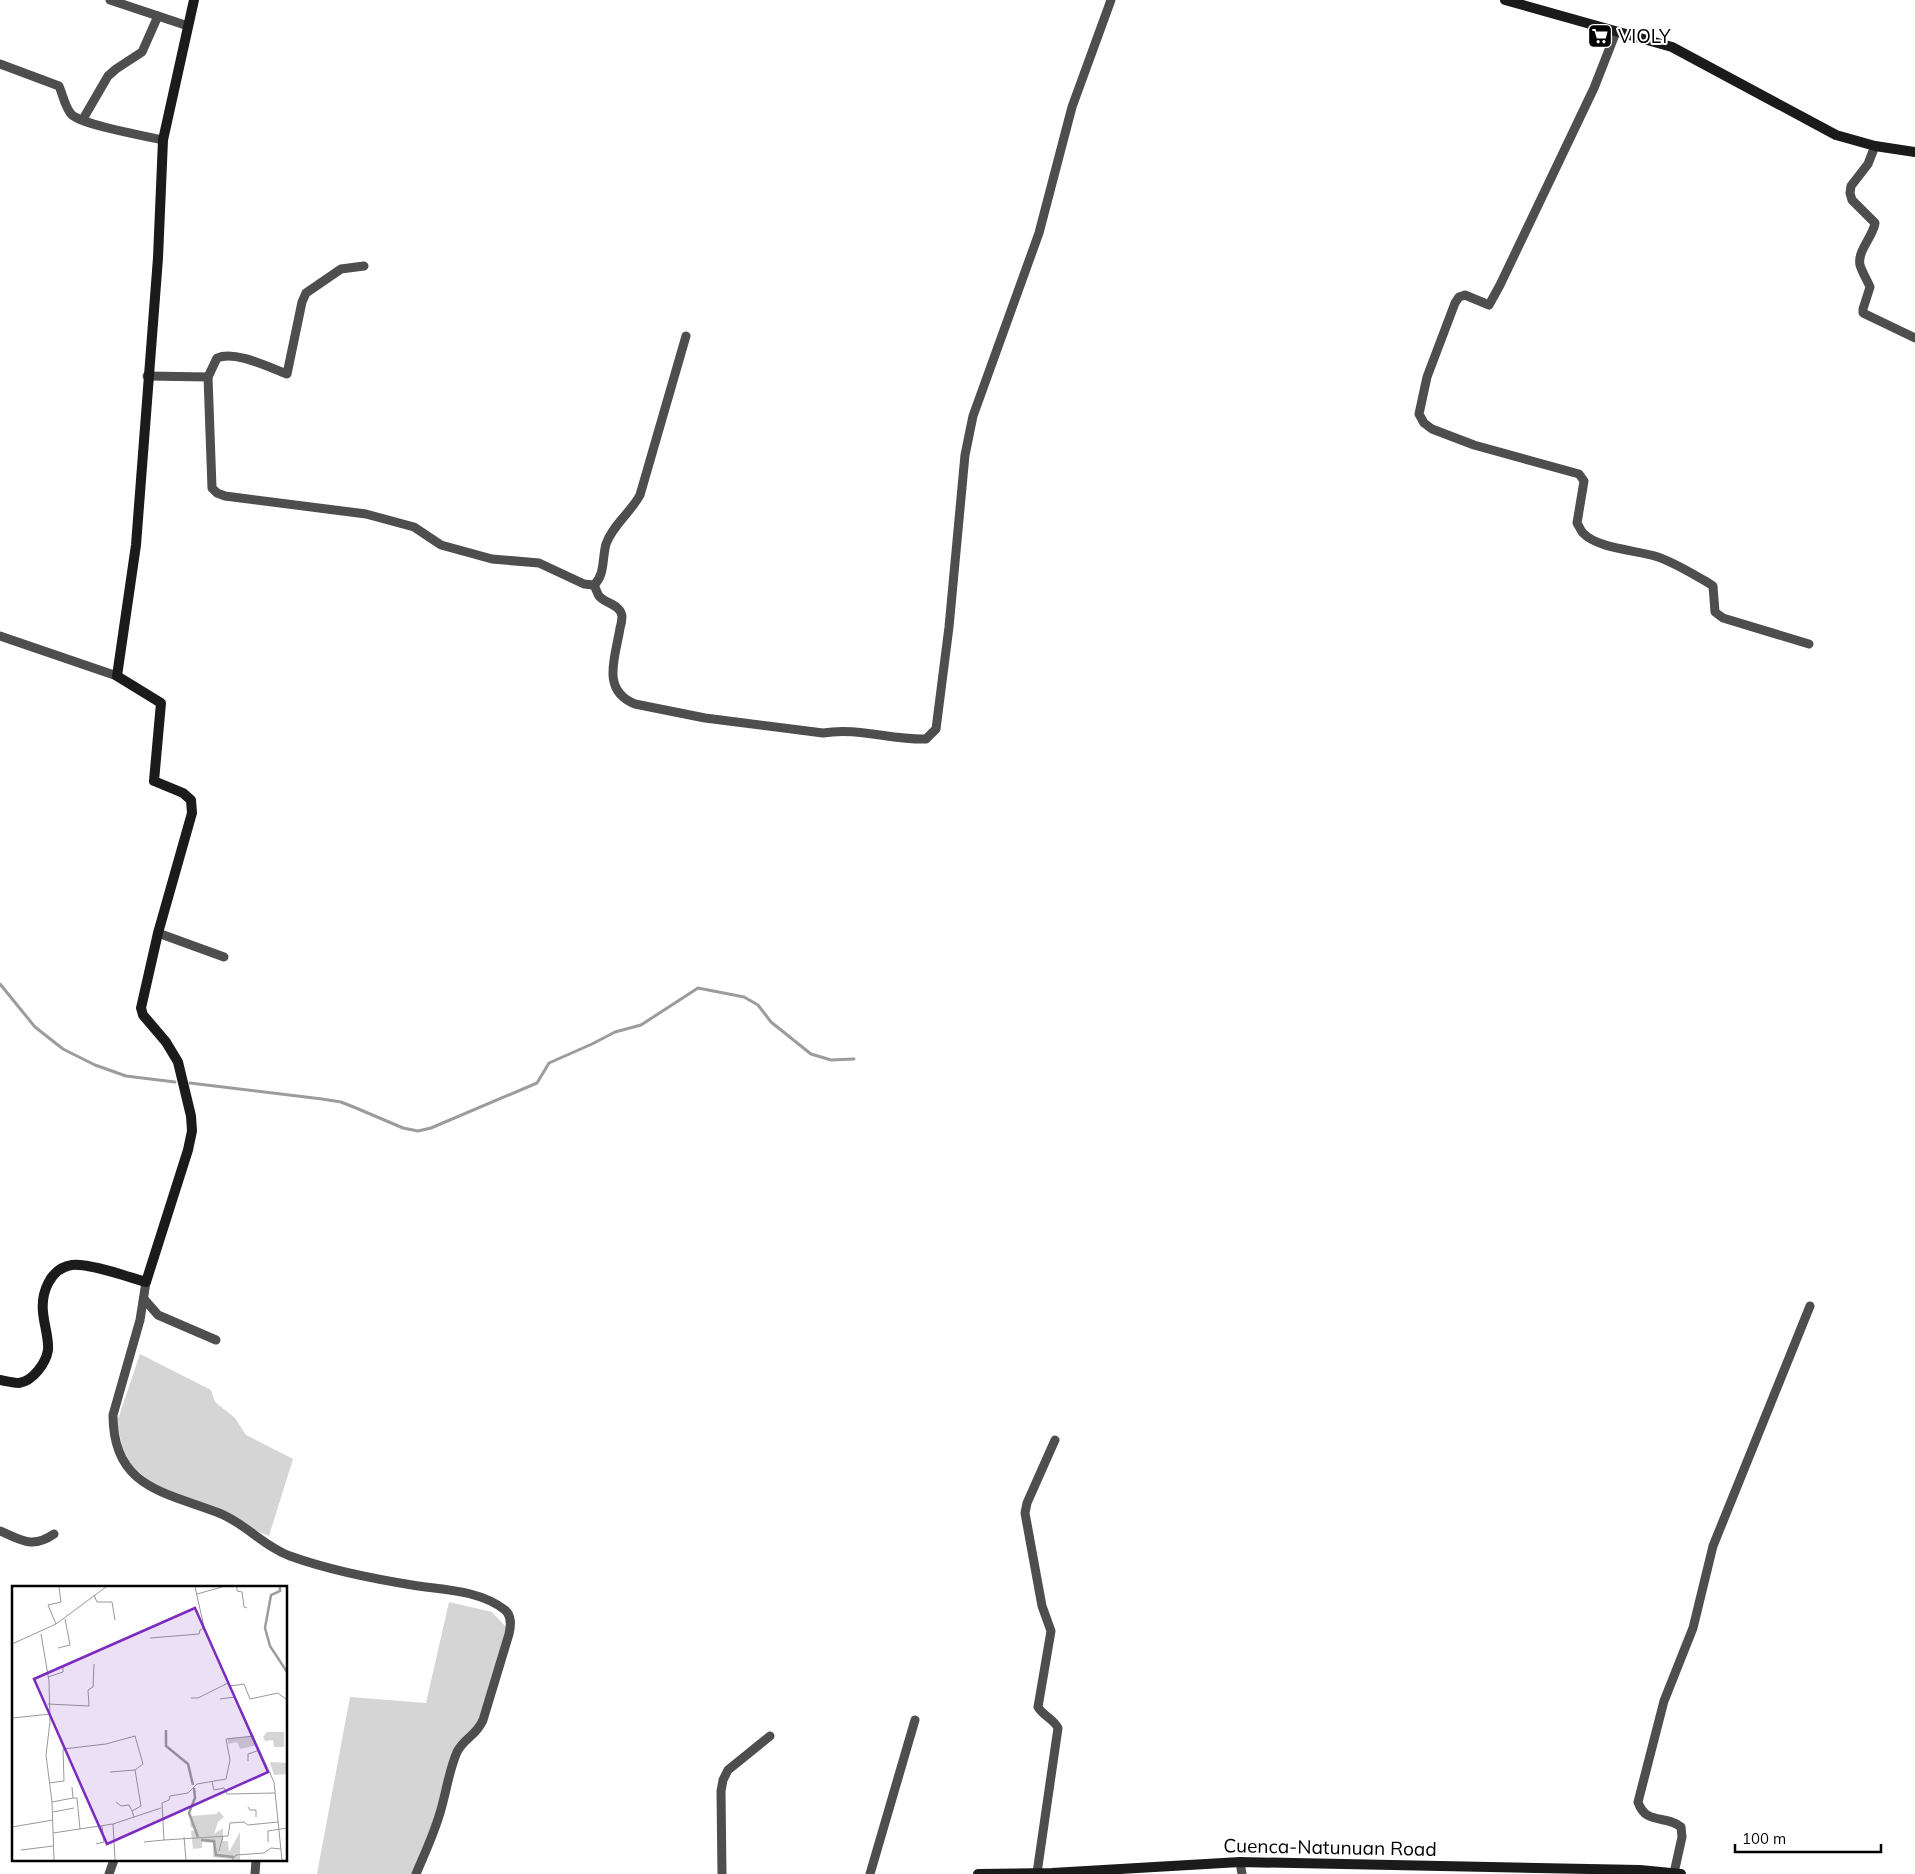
<svg xmlns="http://www.w3.org/2000/svg" width="1915" height="1874" viewBox="0 0 1915 1874" font-family="Mulish,sans-serif">
	<rect width="100%" height="100%" fill="#fff"/>
	<g fill="#d5d5d5">
		<polygon points="140,1354 211,1390 215,1402 235,1418 246,1435 293,1459 269,1536 162,1492 131,1465 122,1446 117,1422"/>
		<polygon points="449,1602 492,1612 506,1627 503,1644 478,1729 462,1739 418,1874 317,1874 350,1697 426,1703"/>
	</g>
	<g fill="none" stroke-linecap="round" stroke-linejoin="round">
		<g stroke="#9c9c9c" stroke-width="3">
			<polyline points="0,984 35,1027 63,1049 95,1065 126,1076 175,1082"/>
			<polyline points="190,1083 322,1099 341,1102 356,1108 403,1128 418,1131 431,1128 537,1083 549,1063 592,1044 615,1032 641,1025 698,988 744,997 758,1005 771,1022 811,1054 831,1060 854,1059"/>
		</g>
		<g stroke="#4e4e4e" stroke-width="9">
			<polyline points="110,0 188,26"/>
			<path d="M1616,32L1594,88L1500,285L1489,305L1465,295L1459,297L1455,303L1427,377L1419,414L1424,423L1432,429L1474,445L1579,474L1584,481L1577,523C1579,526 1581,531 1583,533C1598,549 1637,550 1658,557C1675,563 1691,573 1707,582L1713,586L1715,612L1723,618L1809,644"/>
			<path d="M0,64L59,86C63,95 65,108 72,115C84,125 144,136 163,140"/>
			<polyline points="83,119 108,76 116,69 142,52 158,16"/>
			<path d="M1875,146L1868,164L1851,186L1850,193L1852,200L1875,223C1873,237 1857,251 1860,265C1862,272 1867,280 1870,287L1863,309V313L1915,338"/>
			<path d="M147,376L208,377L212,488L217,493L225,496L366,514L414,527L441,545L492,559L539,563L584,584L594,585C605,575 602,559 606,544C612,526 631,512 640,495L686,336"/>
			<path d="M208,377L217,358C235,350 268,367 287,374L302,302L306,293L341,269L364,266"/>
			<path d="M594,585C596,589 597,593 599,596C606,604 620,604 622,616C622,620 621,625 620,628C616,656 600,690 635,704L705,718L823,733C857,727 891,740 926,739L936,729L949,627L965,455L973,416L1039,233L1072,107L1111,0"/>
			<polyline points="0,636 117,676"/>
			<polyline points="158,933 224,957"/>
			<path d="M146,1282L140,1320L113,1415C113,1488 165,1492 219,1513C245,1523 263,1546 290,1556C326,1569 380,1580 418,1586C447,1590 481,1591 505,1610C512,1616 511,1625 509,1634L483,1720C477,1735 464,1738 457,1752C448,1773 446,1795 439,1816C433,1836 424,1855 416,1874"/>
			<polyline points="144,1299 158,1315 216,1340"/>
			<path d="M0,1531C22,1540 32,1549 54,1534"/>
			<polyline points="1240,1862 1242,1874"/>
			<path d="M1037,1873L1058,1728C1054,1719 1042,1715 1038,1707L1051,1631L1042,1606L1025,1513L1027,1503L1055,1440"/>
			<path d="M1674,1873L1682,1837L1681,1827C1666,1814 1646,1826 1638,1802L1664,1701L1693,1628L1713,1546L1810,1306"/>
			<polyline points="109,1874 114,1860"/>
			<polyline points="255,1874 256,1860"/>
			<polyline points="722,1874 721,1791 723,1780 728,1770 770,1736"/>
			<polyline points="870,1874 915,1720"/>
		</g>
		<g stroke="#1b1b1b" stroke-width="10">
			<polyline points="1505,0 1672,47 1836,135 1875,146 1915,152"/>
			<path d="M0,1380C6,1381 13,1383 19,1383C33,1381 46,1363 48,1350C49,1338 44,1325 43,1312C41,1293 50,1268 72,1265C90,1263 128,1277 146,1282L188,1150L192,1131L191,1116L178,1062L166,1042L143,1015L141,1008L158,933L192,813L191,800L183,793L154,781L161,703L117,676L136,545L158,258L163,140L194,0"/>
			<polyline points="978,1874 1052,1873 1240,1862 1640,1870 1681,1874"/>
		</g>
	</g>
	<defs>
		<symbol id="supermarket-square" viewBox="-11 -11 22 22"><rect x="-9" y="-9" width="18" height="18" rx="4" fill="#000" stroke="#fff"/><path d="M-6-5.5h2.5l.6 2H6L4.5 2H-2.5L-4.4-4H-6ZM-1.5 3.2a1.3 1.3 0 1 0 .1 0ZM3 3.2a1.3 1.3 0 1 0 .1 0Z" fill="#fff"/></symbol>
	</defs>
	<g fill-rule="evenodd">
		<use href="#supermarket-square" x="1586" y="22" width="28" height="28"/>
	</g>
	<g text-anchor="middle" stroke-width="4" stroke-linejoin="round" paint-order="stroke">
		<g font-size="19" fill="#000" stroke="#fff" text-anchor="start">
			<text x="1618" y="43">VIOLY</text>
		</g>
		<g font-size="19" fill="#000" stroke="#fff">
			<text transform="translate(1330 1847) rotate(1)" y="7">Cuenca-Natunuan Road</text>
		</g>
	</g>
	<g transform="translate(12 1586)">
		<rect width="275" height="275" fill="#fff"/>
		<path d="M255,146H272V161H262L261,154L253,155L251,151ZM241,150L245,159L228,163L225,156L216,158V152ZM258,176L275,177V188L262,189ZM207,225L212,231L206,236L202,248L211,242V255H216L217,266L228,246V274L201,271V257L190,256V262L181,263L179,245L183,244L178,240L179,230L204,228Z" fill="#d5d5d5"/>
		<path fill="none" stroke="#9c9c9c" stroke-width="2.5" d="M268,1V5L259,9L253,42L258,60L275,86M154,144V160L176,178L181,199M182,202L183,212L177,227L186,251M189,254L202,255L204,269L222,271"/>
		<path fill="none" stroke="#999" stroke-width="1" d="M183,1L193,45L262,196L270,274M225,1V5L230,6L232,21L235,22M185,8L210,1M82,9L85,16H100L103,34M44,38L36,19L49,16L47,1M29,48L37,95L38,136L34,169L40,216L42,274M138,52L187,48L188,44L192,42M0,58L44,38L94,1M46,62L58,59L53,33M36,91L51,86V80M218,100L232,98L238,113L266,107L275,114M179,112H186L216,97M208,113L223,111M36,118L77,120L76,104L81,101L82,78M0,127L1,132L38,128M242,150L214,153L218,174L214,193L185,198L176,207L158,210L157,214L150,217L152,254L216,250L218,237L232,236L236,239L266,236M236,175V168L248,164M200,196L202,204L212,202L215,208L263,207M37,197L52,195L51,163L94,158L123,150L131,178L123,184L98,186M60,201L61,212H65L68,243M40,216L61,212M104,216L109,220L117,219L120,225M236,221L238,224H244V231M41,226L62,222M122,231L120,225L129,220L123,184M101,238L103,274M0,241L41,234M41,247L101,238L149,222M172,251L174,274M132,256L152,254M256,256V245L275,242M84,258L92,256L90,240M9,264L41,260M207,265L211,250M220,274L224,269L252,267L259,262L269,263"/>
		<path fill="#7b2cbf" fill-opacity="0.15" stroke="#7b2cbf" stroke-width="2.5" d="M183,22L256,186L95,258L22,93Z"/>
		<rect width="275" height="275" fill="none" stroke="#000" stroke-width="2.5"/>
	</g>
	<path d="M1735 1844v8h146v-8" fill="none" stroke="#000000" stroke-width="2.5"/>
	<text x="1742" y="1844" font-size="15" fill="#000000" stroke="#ffffff" stroke-width="4" paint-order="stroke">100 m</text>
</svg>
